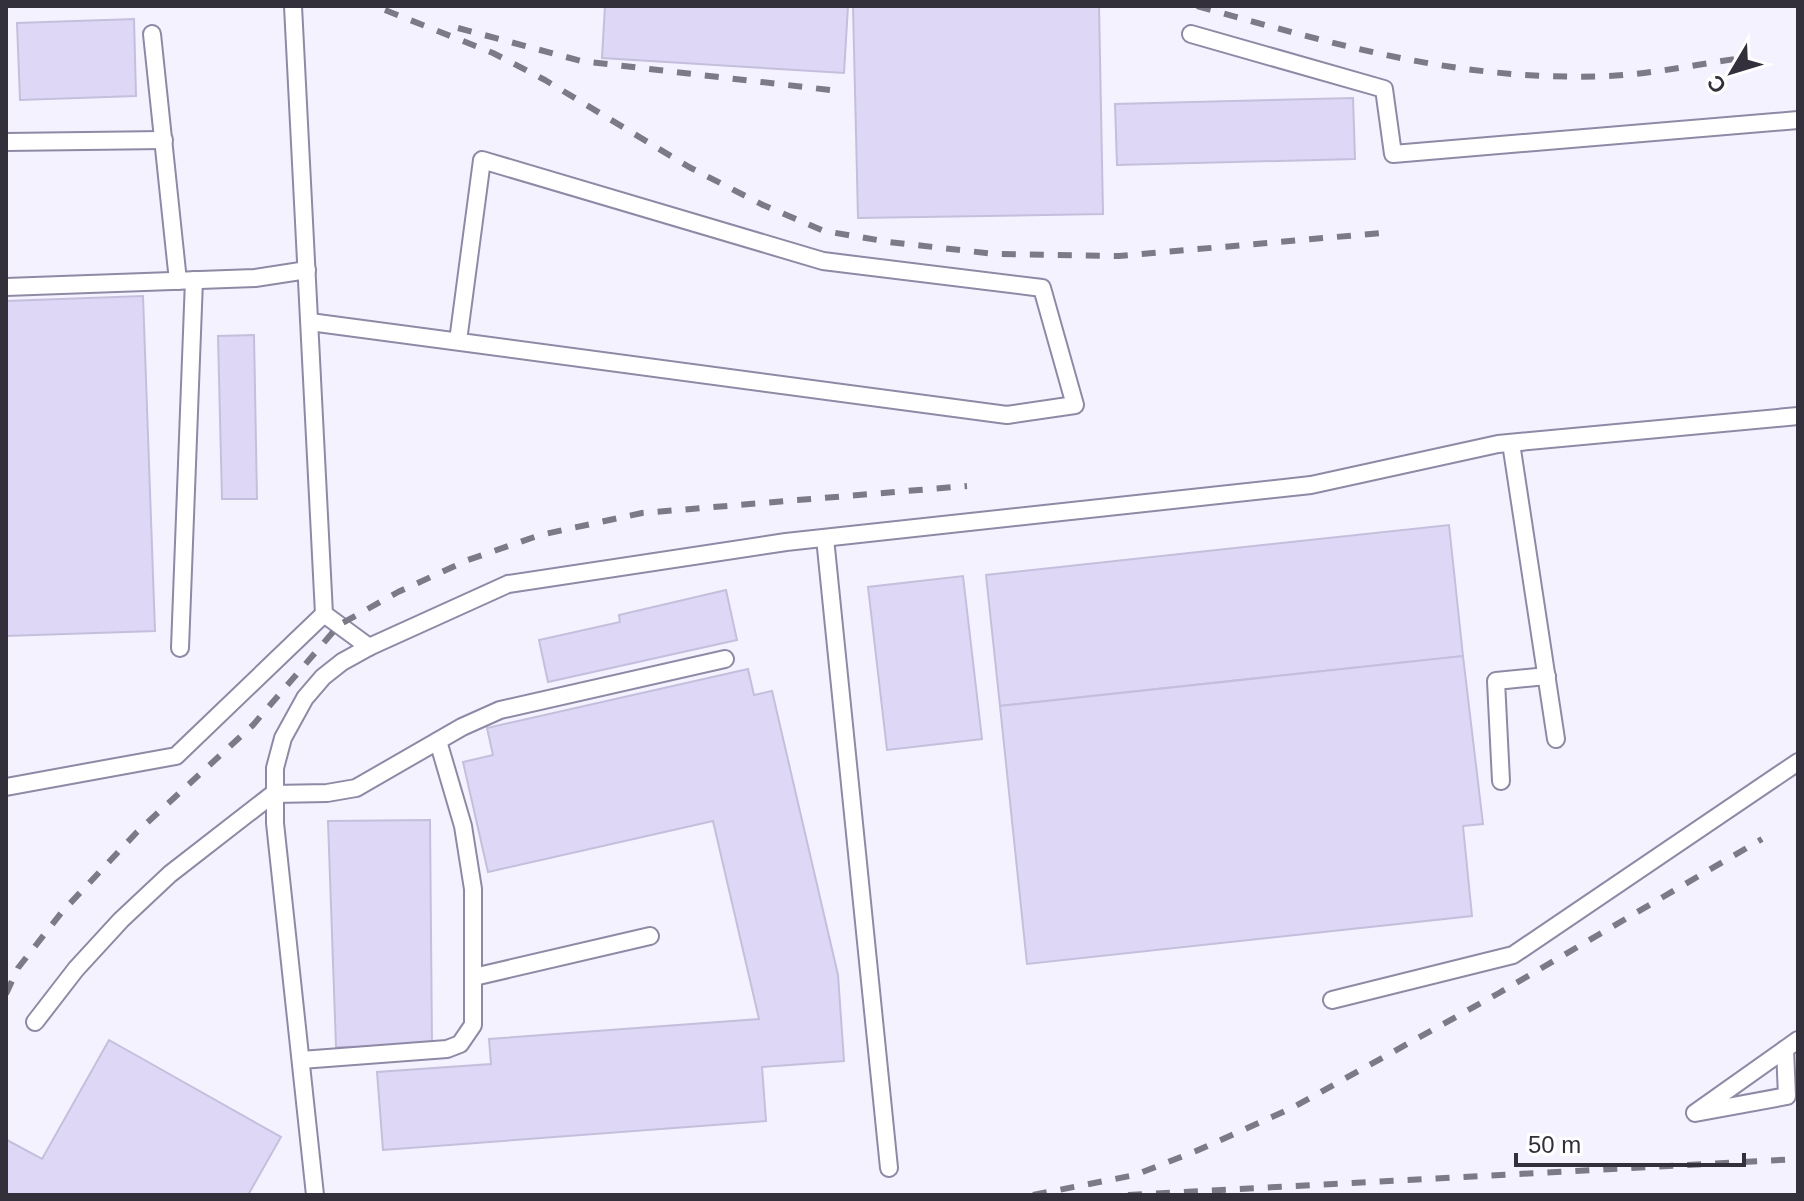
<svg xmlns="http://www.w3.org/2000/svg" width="1804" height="1201" viewBox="0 0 1804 1201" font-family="Helvetica,sans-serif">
	<rect width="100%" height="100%" fill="#f4f2ff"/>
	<g fill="#ded8f6" stroke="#c4bfdc" stroke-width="2">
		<polygon points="605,6 848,6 844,73 602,58"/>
		<polygon points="853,6 1099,6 1103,214 858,218"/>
		<polygon points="134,19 136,96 20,100 17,23"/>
		<polygon points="1353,98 1355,159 1117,165 1115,104"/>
		<polygon points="143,296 155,631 6,636 6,301"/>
		<polygon points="254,335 257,499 222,499 218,336"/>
		<polygon points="1449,525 1463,656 1000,706 986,575"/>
		<polygon points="963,576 982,739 887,750 868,587"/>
		<polygon points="726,590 737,640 548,682 539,640 620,622 619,615"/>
		<polygon points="1463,656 1483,824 1463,826 1472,916 1027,964 1000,706"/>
		<polygon points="748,669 754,695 772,691 838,975 844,1061 762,1067 766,1121 383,1150 377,1072 491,1064 489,1039 759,1019 713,821 488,872 463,762 493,755 487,728"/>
		<polygon points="430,820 432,1046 336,1047 328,821"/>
		<polygon points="109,1040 281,1137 248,1195 6,1195 7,1140 42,1159"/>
	</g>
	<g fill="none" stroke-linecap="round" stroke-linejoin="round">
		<defs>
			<g id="lane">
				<polyline points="293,6 324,614 369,647"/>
				<polyline points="152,34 178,281"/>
				<polyline points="1191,34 1384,89 1393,154 1798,120"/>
				<polyline points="6,142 164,140"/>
				<polyline points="6,287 255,278 307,270"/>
				<polyline points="310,322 1007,415 1075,405 1042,288 823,261 482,160 458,341"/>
				<polyline points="1511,443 1556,739"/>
				<polyline points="825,538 889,1168"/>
				<polyline points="180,648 194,280"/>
				<polyline points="1501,781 1496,681 1547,676"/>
				<polyline points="6,787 176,756 324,614"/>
				<polyline points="474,977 650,936"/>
				<polyline points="1332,1000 1513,955 1798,762"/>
				<polyline points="35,1022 76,969 121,920 170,874 273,794 327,793 356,788 462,727 500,710 725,659"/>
				<polyline points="1785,1049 1787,1096 1695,1113 1798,1040"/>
				<polyline points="301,1060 447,1049 460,1044 473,1025 473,889 463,826 438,741"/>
				<polyline points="315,1195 275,823 275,768 283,738 305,698 323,677 342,662 369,647 508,584 786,542 1311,485 1498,444 1798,416"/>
			</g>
		</defs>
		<use href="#lane" stroke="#8e89a5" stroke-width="20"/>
		<use href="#lane" stroke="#fff" stroke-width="16"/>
		<g stroke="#7d7a87" stroke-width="6" stroke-dasharray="14 14" stroke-linecap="butt">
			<path d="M1197,6C1337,45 1461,82 1609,76C1653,74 1698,64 1742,58"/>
			<polyline points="385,10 493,53 545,80 689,167 763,205 824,231 889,242 995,254 1119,256 1381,233"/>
			<polyline points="458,28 581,61 830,90"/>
			<polyline points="6,994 18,968 62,912 137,832 253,725 339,625 398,592 468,560 540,535 642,513 967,486"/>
			<polyline points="1033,1195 1135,1175 1196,1151 1292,1108 1499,993 1762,839"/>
			<polyline points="1128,1195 1798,1159"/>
		</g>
	</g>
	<rect width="1804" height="1201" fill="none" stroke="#33303c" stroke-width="16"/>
	<g transform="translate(1732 72) rotate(232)" stroke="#ffffff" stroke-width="6" paint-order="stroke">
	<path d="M0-6L14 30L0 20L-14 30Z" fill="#33303c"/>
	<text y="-12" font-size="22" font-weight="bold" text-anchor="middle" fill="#33303c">С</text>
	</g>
	<path d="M1516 1153v12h228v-12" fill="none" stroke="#33303c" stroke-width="4"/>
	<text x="1528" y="1153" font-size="24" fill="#33303c" stroke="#ffffff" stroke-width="6" paint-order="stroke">50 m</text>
</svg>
